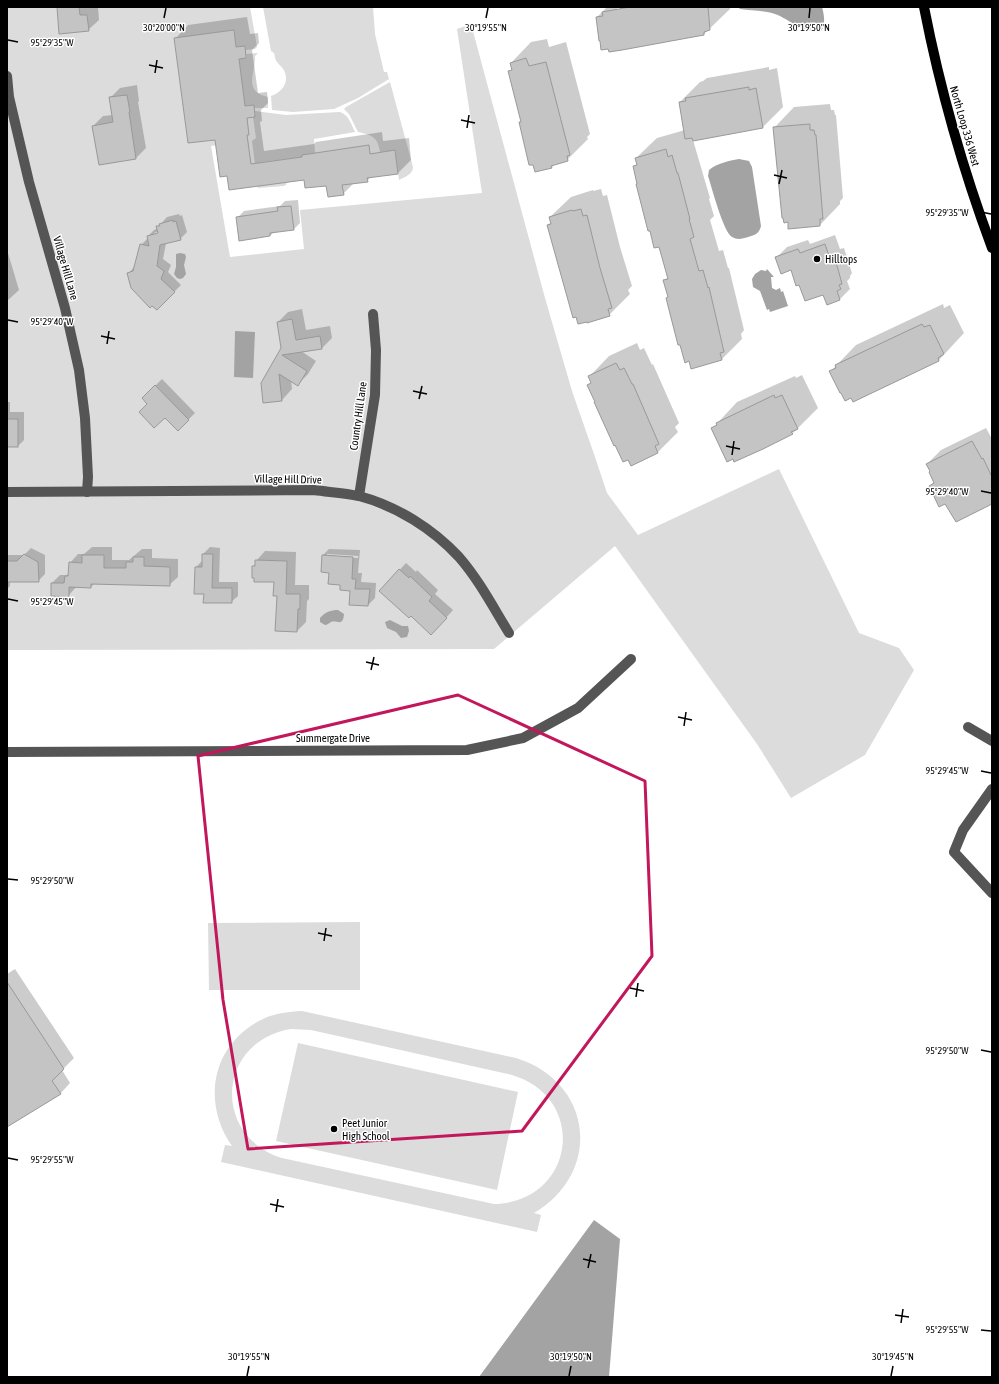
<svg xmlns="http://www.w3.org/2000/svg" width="999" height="1384" viewBox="0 0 999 1384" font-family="'Asap Condensed',sans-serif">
	<rect width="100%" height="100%" fill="#fff"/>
	<g fill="#dcdcdc" fill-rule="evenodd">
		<path d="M7,7H250L257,47L255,49L246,50L245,46L236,47L234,30L174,39L180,84L241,76L239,59L247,58L246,54L258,53L255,56C256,72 242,92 268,97V108H254L253,105L245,106L182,97L188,143L230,138L231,143L211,146L230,257L304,249L300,210L482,193L457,29L471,24L545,298L572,391L595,457L607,493L638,535L779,469L859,633L899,648L914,670L865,755L791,798L757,744L615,546L494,649L7,650Z"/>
		<path d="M263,7H373L375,34L384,72H387L389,79L358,98L334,109L293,112L272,110L271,96C281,93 289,83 285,73C284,68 280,66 277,62C275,60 275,56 274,53L271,51Z"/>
		<path d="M390,82L413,167C413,174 405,177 399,180L395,151L380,152C378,138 373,135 358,132L349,114L344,109L346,107Z"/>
		<path d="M255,111L286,115L340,112C349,115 351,124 355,132L314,139L315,153L302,155V157L262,162L264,185L285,182L287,184L284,186L258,188L252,141L256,138L253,117H255Z"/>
		<polygon points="360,922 360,990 209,990 208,923"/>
		<path d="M302,1011L516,1058C593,1082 603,1172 534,1213L541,1215L537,1232L221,1162L225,1145L232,1146C201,1102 212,1043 263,1019C275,1013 288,1012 302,1011ZM291,1029L311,1030L512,1075C589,1098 575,1202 494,1204L282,1158C211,1136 217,1041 291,1029Z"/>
		<polygon points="298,1043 518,1092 497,1190 276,1141"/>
	</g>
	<g fill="#a3a3a3">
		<path d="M738,7H822C824,14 826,25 821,31C802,33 791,20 775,14C764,10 751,11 740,9Z"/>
		<path d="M739,159L749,161L752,167L761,226C759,234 755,235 748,237C742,239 737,240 732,237C723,231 712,188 708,176L709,170C718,163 728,161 739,159Z"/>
		<polygon points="180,253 185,254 186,257 184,265 186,274 183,278 180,279 177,278 174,274 176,267 176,254"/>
		<polygon points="767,269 774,277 771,277 772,288 776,290 780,288 781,292 783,291 788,306 770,312 769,309 767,310 760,291 753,287 752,279 755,274 761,270 766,271"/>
		<polygon points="235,331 255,332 253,378 234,377"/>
		<path d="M338,610L344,614C343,627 338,620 331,622C329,623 327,625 325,625L320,622V618C325,612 331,610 338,610Z"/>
		<polygon points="390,620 402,626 408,626 409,631 407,637 401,638 396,632 387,628 385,622"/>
		<polygon points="594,1220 620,1239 609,1377 479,1377"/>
	</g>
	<g fill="#0003" fill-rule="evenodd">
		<polygon points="58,7 98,7 99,20 88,30"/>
		<polygon points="607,7 623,7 617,8 617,10 634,7 730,7 730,9 704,34 597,17"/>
		<polygon points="247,17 250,34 258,33 259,43 252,50 258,93 267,92 268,103 261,110 262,121 260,122 264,151 314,144 316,142 382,132 383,141 409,138 411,160 398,173 371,177 367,181 355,182 343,194 327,185 305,178 228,175 216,139 175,39 188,25"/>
		<polygon points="547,39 549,47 566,42 590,134 587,137 588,139 567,160 555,164 552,167 520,123 522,121 510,72 512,69 511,63 531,42"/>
		<polygon points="769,67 769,70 777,68 783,107 763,127 693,140 710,198 709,199 714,216 710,220 719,251 723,250 728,268 729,268 744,330 741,334 742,339 722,359 667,298 669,296 665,280 668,277 634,167 638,163 636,158 657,138 685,130 680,102 700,82 703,81 707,78"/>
		<polygon points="137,85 139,101 138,102 146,148 136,158 99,164 93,126 103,116 113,115 110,98 120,88"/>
		<polygon points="830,104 831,110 834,110 835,115 836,115 843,198 840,201 840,204 820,225 774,128 794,107"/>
		<polygon points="601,189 603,196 607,195 620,247 632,286 628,290 630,294 609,315 548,225 551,222 550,217 571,197 593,190 593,191"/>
		<polygon points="298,200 300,223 294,229 274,232 270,236 237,218 244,211 280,206 285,201"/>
		<path d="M179,214L180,216L182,215L187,232L180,239L166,243L163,259L171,265L168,272L181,285L157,309L128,274L134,267L141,245L148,238V236L154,230L158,228V227L167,217ZM163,230V232L154,235V233Z"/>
		<polygon points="835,235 840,249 844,248 852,273 850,276 850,278 847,281 850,289 840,299 827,303 824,294 800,284 791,269 776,258 787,247 808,240 810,244"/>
		<polygon points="7,253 8,253 19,290 7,301"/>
		<polygon points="943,304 944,308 950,305 964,333 939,360 831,371 856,345"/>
		<polygon points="302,309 306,330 330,326 332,338 322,348 301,351 316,361 308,374 298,384 291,380 292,389 282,400 264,401 282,348 278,322 288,312"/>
		<polygon points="637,343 640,350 644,348 652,365 653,364 679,423 675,427 678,432 658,452 596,402 588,385 592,382 589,377 609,356"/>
		<polygon points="802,375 818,408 792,434 712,429 737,402 795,376 796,378"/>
		<polygon points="162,379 195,413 178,430 165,416 143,398"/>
		<polygon points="7,402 10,402 10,412 24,412 24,440 18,446 7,446"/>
		<polygon points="986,428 992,439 992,503 945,503 930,486 935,481 927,464 941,450"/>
		<polygon points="92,547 112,547 112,560 129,560 142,549 152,549 152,558 178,559 178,577 169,585 95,583 91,587 77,586 68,596 52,583 60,575 67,575 69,573 70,563 78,554 84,554"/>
		<polygon points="210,547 220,548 219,582 238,582 238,596 231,602 205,593 196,567 203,560 203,554"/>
		<polygon points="31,548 45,555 45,574 38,581 10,581 10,586 7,589 7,555 24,555"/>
		<path d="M329,549L360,550L358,573H362L361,582L376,583L375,598L368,605L351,590L341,584L330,572L323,555ZM327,554L358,556V558L327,556Z"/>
		<polygon points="265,551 296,552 295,585 309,585 309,599 307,601 306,622 297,631 278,595 275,582 253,566 256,564 256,561"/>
		<polygon points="406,563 416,572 417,570 438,590 435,594 453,610 438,627 411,615 380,591"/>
		<polygon points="15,969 74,1058 62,1070 70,1083 60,1094 7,1126 7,974"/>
	</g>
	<g fill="#c4c4c4" stroke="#999">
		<polygon points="57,7 79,7 80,15 87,15 89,31 59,34"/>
		<polygon points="630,7 708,7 710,30 704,32 704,35 622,50 609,52 608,49 601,50 600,41 599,41 596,17 603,16 602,12"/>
		<polygon points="234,30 236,47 245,46 246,58 239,59 245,106 254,105 255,117 247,118 249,135 247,135 251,164 302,157 302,155 369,145 370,154 395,150 398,174 367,178 368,182 342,185 344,195 328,197 326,186 305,188 304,180 229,190 227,176 220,177 215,140 188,143 174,38"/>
		<polygon points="526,58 529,66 546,62 570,155 567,156 568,161 551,166 552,168 535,172 533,165 529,165 519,122 521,122 508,71 512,70 510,63"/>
		<polygon points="749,87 749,90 756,88 763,128 693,141 692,138 685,139 679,102 686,101 685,98"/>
		<polygon points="127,95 130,112 129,112 136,159 99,165 92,126 113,122 109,97"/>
		<polygon points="810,124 810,130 814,130 815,135 816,135 823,219 820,219 820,226 788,229 788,222 784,223 783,218 782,218 773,127"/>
		<polygon points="666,149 668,157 672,155 677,173 678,173 690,219 689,219 694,237 690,239 699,271 703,270 708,288 709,287 724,352 720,353 722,360 691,369 689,361 685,363 680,345 678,345 666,298 668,297 663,280 668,279 659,247 654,248 650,231 648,231 636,184 637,184 633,166 637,165 635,158"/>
		<polygon points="291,206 294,230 270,233 270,236 239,241 236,217 278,211 277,207"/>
		<polygon points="581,209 583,216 587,215 600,268 612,308 608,309 610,316 587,323 587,322 578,324 576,317 573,318 547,225 551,224 549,217 572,210 573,211"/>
		<polygon points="173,220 173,222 176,221 181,240 160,245 157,266 164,271 161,279 175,292 157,310 152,306 150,308 131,288 127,273 133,271 140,244 149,246 147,236 158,233 156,226 160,226 159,224"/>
		<polygon points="825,244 830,259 834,258 838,269 842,284 839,285 841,289 837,291 840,300 827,305 823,295 805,301 799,285 796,286 791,270 781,274 775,257 798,249 800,253"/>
		<polygon points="292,319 296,340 320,336 322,349 282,355 307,371 298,386 279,374 282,401 263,403 261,383 281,348 277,322"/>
		<polygon points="922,324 924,327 930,325 944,354 938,358 939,361 853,402 851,398 845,401 841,393 840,393 829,371 836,368 835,365"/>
		<polygon points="616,363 620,370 624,368 632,384 633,384 659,444 655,446 658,453 631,466 628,460 623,462 615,445 614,446 594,402 595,402 587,385 591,383 588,376"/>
		<polygon points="155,385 189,420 178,431 165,418 154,428 139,412 147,404 142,398"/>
		<polygon points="774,395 775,398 782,395 798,429 791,432 793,434 763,449 734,462 733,459 727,462 711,428 717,425 716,423"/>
		<rect x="7" y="419" width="11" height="28"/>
		<polygon points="972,441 982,459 983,458 992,477 992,504 956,522 945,504 939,507 929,486 934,483 929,472 930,471 926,464"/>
		<polygon points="24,554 38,562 39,582 7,582 7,561 17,561"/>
		<polygon points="202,554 213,554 212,588 232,588 232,603 203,603 204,594 194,594 195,567 202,567"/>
		<polygon points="82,555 104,555 104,568 126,568 126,562 133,562 133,557 144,557 144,566 170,567 170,586 91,584 91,588 69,587 69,597 51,596 51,583 64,583 65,576 68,576 69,562 82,563"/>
		<polygon points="322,555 353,557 352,579 356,579 355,589 370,589 368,606 349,605 350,591 340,590 340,585 328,584 329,573 321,572"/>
		<polygon points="255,560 287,561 286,594 300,594 300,609 298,609 297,632 275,631 277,596 273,596 274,582 254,582 254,578 252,578 252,566 255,566"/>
		<polygon points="399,569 409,578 410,576 432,597 429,601 447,618 431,635 411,616 409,618 379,591"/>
		<polygon points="7,982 64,1069 52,1081 61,1094 7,1127"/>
	</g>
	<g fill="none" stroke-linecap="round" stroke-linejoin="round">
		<g stroke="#555" stroke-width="10">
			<polyline points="7,76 9,97 29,182 65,308 79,370 85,418 88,477 87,492"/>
			<path d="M7,492L314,490C328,492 344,493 359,496C397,506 433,529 459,557C479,580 493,607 509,633"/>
			<polyline points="359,496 375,395 376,350 373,314"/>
			<polyline points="968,727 992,741"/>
			<polyline points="7,752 467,750 523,738 578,708 631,659"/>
			<polyline points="992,789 963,830 954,852 992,893"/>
		</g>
		<path stroke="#000" stroke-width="10" d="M924,7C940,89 963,170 992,248"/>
	</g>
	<path fill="none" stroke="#c2185b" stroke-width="3" stroke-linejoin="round" d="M458,695L645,781L652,956L522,1131L248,1149L223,1000L198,756Z"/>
	<path fill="none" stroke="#000" stroke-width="1.5" d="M164,18L166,8M486,18L488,8M809,18L810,8M8,40L18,42M149,65L163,68M155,73L157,60M461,120L475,123M467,128L469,115M774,175L787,178M779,184L782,170M981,212L991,214M8,320L18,322M101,336L115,339M107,344L109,331M413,391L427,394M419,399L422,386M726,446L740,449M732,455L734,441M981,491L991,493M8,599L18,601M366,662L379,665M371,670L374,657M678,717L692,720M684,726L686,712M981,771L991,773M8,879L18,880M318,933L332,936M324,941L326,928M630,988L644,991M636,997L638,983M981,1050L991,1052M8,1158L18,1160M270,1204L284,1207M276,1212L278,1199M583,1259L596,1262M588,1268L591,1254M895,1315L909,1317M901,1323L903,1309M981,1330L991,1331M247,1376L249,1366M569,1376L571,1366M891,1376L893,1366"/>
	<g fill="#000" stroke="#fff" stroke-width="1.5">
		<circle cx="817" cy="259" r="4"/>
		<circle cx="334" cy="1129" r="4"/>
	</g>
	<g text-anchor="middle" stroke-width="3" stroke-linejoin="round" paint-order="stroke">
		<g font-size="11" fill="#000" stroke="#fff">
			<text transform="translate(965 126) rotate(74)" y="4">North Loop 336 West</text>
			<text transform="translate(66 268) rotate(74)" y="4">Village Hill Lane</text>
			<text transform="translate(358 416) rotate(-82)" y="4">Country Hill Lane</text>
			<text transform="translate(288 479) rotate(1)" y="4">Village Hill Drive</text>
			<text x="333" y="742">Summergate Drive</text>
		</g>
		<g font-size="11" fill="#000" stroke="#fff" text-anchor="start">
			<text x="825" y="263">Hilltops</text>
			<text x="342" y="1127">Peet Junior<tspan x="342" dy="13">High School</tspan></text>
		</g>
	</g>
	<g font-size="10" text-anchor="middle" fill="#000" stroke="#fff" stroke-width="3" stroke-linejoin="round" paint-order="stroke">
		<text x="164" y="31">30°20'00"N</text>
		<text x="486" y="31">30°19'55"N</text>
		<text x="809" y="31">30°19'50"N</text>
		<text x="52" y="46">95°29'35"W</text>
		<text x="947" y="216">95°29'35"W</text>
		<text x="52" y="325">95°29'40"W</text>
		<text x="947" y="495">95°29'40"W</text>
		<text x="52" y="605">95°29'45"W</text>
		<text x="947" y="774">95°29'45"W</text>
		<text x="52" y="884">95°29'50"W</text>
		<text x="947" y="1054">95°29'50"W</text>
		<text x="52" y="1163">95°29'55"W</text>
		<text x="947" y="1333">95°29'55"W</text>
		<text x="249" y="1360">30°19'55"N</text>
		<text x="571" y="1360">30°19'50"N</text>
		<text x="893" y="1360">30°19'45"N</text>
	</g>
	<rect width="999" height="1384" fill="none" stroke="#000000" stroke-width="16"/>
</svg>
